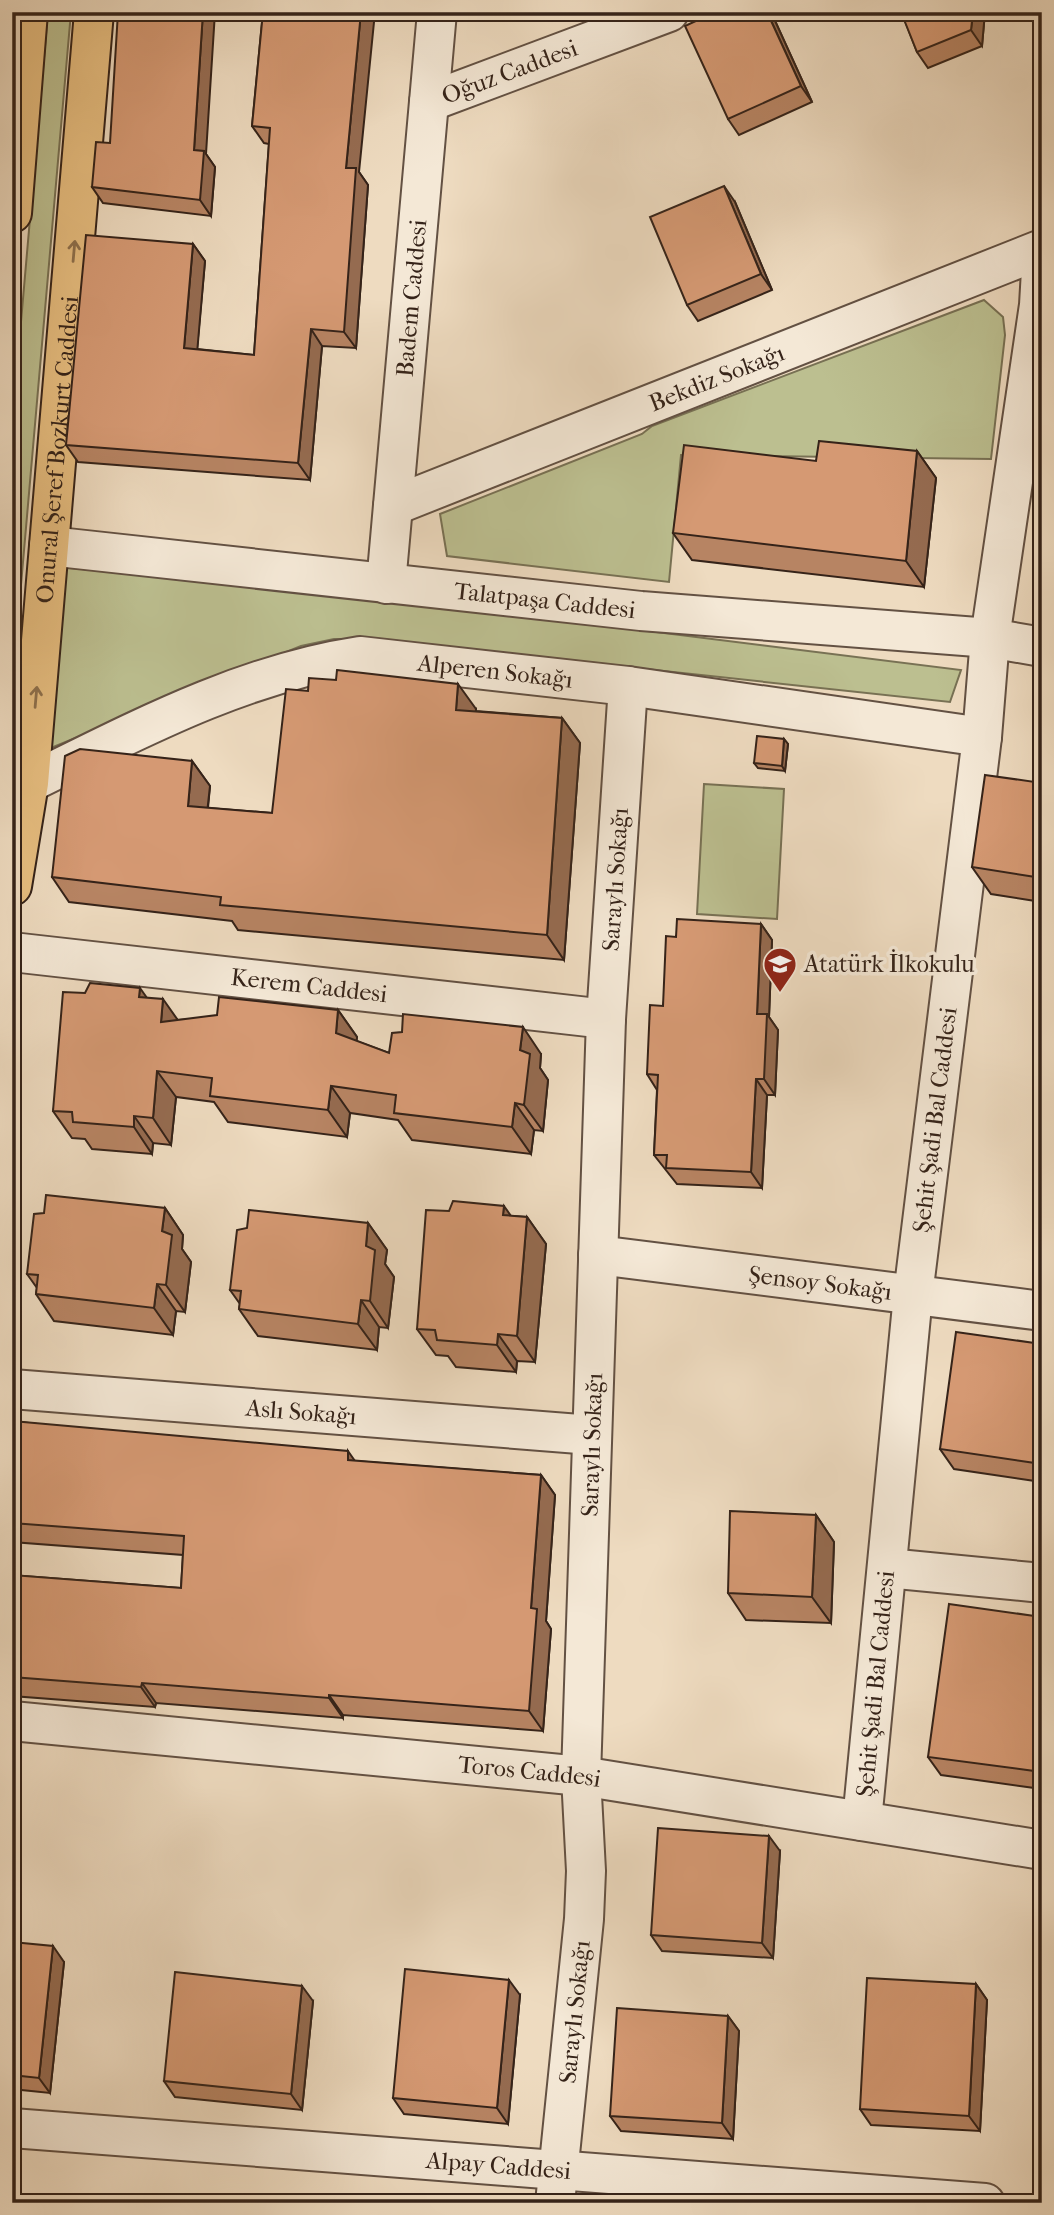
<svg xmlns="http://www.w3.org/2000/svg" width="1054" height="2215" viewBox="0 0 1054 2215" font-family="'IM FELL French Canon',serif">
	<rect width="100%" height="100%" fill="#eedbc0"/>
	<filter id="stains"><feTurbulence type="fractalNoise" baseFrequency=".00286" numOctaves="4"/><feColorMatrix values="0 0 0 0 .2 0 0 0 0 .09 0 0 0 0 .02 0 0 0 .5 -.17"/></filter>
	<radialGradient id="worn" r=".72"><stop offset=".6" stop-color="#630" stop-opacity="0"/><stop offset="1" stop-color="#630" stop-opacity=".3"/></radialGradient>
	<g fill="#bcbf90" stroke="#787154" stroke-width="2">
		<polygon points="48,12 71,12 12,688 12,425"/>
		<polygon points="984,300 1003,317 1005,335 991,459 681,455 669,582 447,556 440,514 642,434 652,426"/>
		<polygon points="57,567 279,585 961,670 950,702 368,639 334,639 301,646 46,750"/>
		<polygon points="704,784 784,789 777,919 697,914"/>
	</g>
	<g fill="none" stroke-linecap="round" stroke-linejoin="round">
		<defs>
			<g id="minor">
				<path id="s1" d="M429,102L669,12"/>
				<path id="s2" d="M393,506L1042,249"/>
				<path id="s3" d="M49,546L641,611L990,638L1042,647"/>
				<path id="s4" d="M386,584L437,12"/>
				<path id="s5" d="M29,783C135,731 241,674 360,656L628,686L982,737"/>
				<path id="s6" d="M12,952L606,1019"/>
				<path id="s7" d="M598,1255L1042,1311"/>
				<path id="s8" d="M12,1389L592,1435"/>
				<polyline points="887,1568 1042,1583"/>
				<path id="s9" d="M12,1721L581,1776L1042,1850"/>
				<path id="s10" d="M862,1821L913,1295L982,737L990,638L1039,305L1042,253"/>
				<path id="s11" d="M12,2128L985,2203"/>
				<path id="s12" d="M555,2203L584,1919L586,1871L581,1776L606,1019L628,686"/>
			</g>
			<g id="major">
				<polyline points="12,213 28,12"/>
				<path id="s13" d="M12,886L29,783L94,12"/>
			</g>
		</defs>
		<use href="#minor" stroke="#635143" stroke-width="42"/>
		<use href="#major" stroke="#352319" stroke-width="42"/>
		<use href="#minor" stroke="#f4e8d6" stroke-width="38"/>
		<use href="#major" stroke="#e7be80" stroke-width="38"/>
	</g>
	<g fill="#b78463" stroke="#352319" stroke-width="2">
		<polygon points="263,12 359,172 368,185 356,348 322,346 310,480 78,462 66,445 193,244 205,261 197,349 254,355 269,144 264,143 252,126"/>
		<polygon points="771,12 812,102 739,135 728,119"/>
		<polygon points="900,12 985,12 982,46 928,68 917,52 903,16"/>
		<polygon points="206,154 215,167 211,216 103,203 92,187"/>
		<polygon points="735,202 772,290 698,321 687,305"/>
		<polygon points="917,451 936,478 924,587 692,560 673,533 816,461"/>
		<polygon points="476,709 476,711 562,718 580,743 564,960 238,930 232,921 69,902 52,877 192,761 210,786 208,808 272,813"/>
		<polygon points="784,739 788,744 785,771 758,768 754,763"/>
		<polygon points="1042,783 1042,902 991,894 972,867"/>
		<polygon points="761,924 772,940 769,1017 778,1030 775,1095 767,1095 762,1188 677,1184 654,1155 657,1090 647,1074 663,1006 676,937"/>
		<polygon points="85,993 147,998 178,1020 338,1010 357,1037 356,1041 389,1053 541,1054 540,1068 548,1080 543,1131 534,1130 531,1154 412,1140 398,1120 350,1113 347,1137 228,1122 214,1102 176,1097 171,1145 153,1143 152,1154 92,1149 85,1139 72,1138 53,1111"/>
		<polygon points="165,1208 183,1235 182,1249 191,1262 185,1312 176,1311 173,1335 54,1321 36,1294 37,1288 27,1274"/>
		<polygon points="511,1216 527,1217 546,1244 535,1362 517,1361 516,1372 456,1367 448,1356 436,1355 417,1329"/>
		<polygon points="368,1223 387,1250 385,1264 394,1277 388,1328 379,1327 377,1350 258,1336 239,1309 240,1304 230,1290"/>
		<polygon points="1042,1344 1042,1482 954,1469 940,1449"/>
		<polygon points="12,1421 355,1461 541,1475 555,1495 546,1621 551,1629 543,1731 343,1715 343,1718 156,1703 155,1707 12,1696 12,1575 181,1588 183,1555 12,1542"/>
		<polygon points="816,1515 834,1542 831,1623 746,1620 728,1593"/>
		<polygon points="1042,1617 1042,1789 941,1775 928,1757"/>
		<polygon points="780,1851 773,1958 662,1951 651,1935"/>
		<polygon points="12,1942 64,1962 50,2093 12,2089"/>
		<polygon points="976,1984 987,2000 980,2131 871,2125 860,2109"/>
		<polygon points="520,1995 508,2124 404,2114 393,2098"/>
		<polygon points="313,2001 302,2110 175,2097 164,2081"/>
		<polygon points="728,2016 739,2031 733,2139 621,2131 610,2116"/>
	</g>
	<g fill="#956b50" stroke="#352319" stroke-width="2">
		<polygon points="203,12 215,12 206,154 215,167 211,216 200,200 194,150"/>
		<polygon points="361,12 375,12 359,172 368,185 356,348 344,332 346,168"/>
		<polygon points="767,12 771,12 812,102 801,86"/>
		<polygon points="973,12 985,12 982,46 971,30"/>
		<polygon points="724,186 735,202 772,290 761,274"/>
		<polygon points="193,244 205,261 196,365 184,348"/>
		<polygon points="311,329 322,346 310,480 298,463"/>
		<polygon points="917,451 936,478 924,587 906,561"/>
		<polygon points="458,684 476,709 473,735 456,710"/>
		<polygon points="562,718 580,743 564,960 547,935"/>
		<polygon points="784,739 788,744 785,771 782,766"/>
		<polygon points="192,761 210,786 205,831 188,806"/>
		<polygon points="761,924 772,940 769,1017 778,1030 775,1095 764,1079 757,1014"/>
		<polygon points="140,988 159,1015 139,997"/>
		<polygon points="163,999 182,1026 161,1022"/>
		<polygon points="338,1010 357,1037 355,1060 336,1033"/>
		<polygon points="523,1027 541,1054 540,1068 548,1080 543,1131 524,1105 520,1050"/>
		<polygon points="157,1071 176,1097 171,1145 153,1118"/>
		<polygon points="756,1079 767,1095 762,1188 751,1172"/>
		<polygon points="331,1086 350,1113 347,1137 328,1110"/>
		<polygon points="515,1103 534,1130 531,1154 512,1127"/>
		<polygon points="134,1116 153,1143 152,1154 134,1127"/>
		<polygon points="504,1206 523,1233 503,1215"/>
		<polygon points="165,1208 183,1235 182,1249 191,1262 185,1312 166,1285 162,1231"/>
		<polygon points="527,1217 546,1244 535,1362 517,1336"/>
		<polygon points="368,1223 387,1250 385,1264 394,1277 388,1328 370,1301 366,1246"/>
		<polygon points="157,1284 176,1311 173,1335 154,1308"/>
		<polygon points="361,1300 379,1327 377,1350 358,1324"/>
		<polygon points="498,1334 517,1361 516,1372 497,1345"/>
		<polygon points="348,1451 362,1471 348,1460"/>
		<polygon points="541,1475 555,1495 546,1621 551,1629 543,1731 529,1711 531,1608"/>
		<polygon points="816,1515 834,1542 831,1623 812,1597"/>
		<polygon points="142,1683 156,1703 155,1707 141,1687"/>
		<polygon points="329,1695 343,1715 343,1718 329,1698"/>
		<polygon points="769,1836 780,1851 773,1958 762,1943"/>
		<polygon points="53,1946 64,1962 50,2093 39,2078"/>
		<polygon points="509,1980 520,1995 508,2124 497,2108"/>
		<polygon points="976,1984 987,2000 980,2131 969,2116"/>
		<polygon points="302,1986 313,2001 302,2110 291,2094"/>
		<polygon points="728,2016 739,2031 733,2139 722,2123"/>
	</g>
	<g fill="#d59973" stroke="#352319" stroke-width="2">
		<polygon points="118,12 203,12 194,150 204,151 200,200 92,187 96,142 110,143"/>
		<polygon points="263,12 361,12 346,168 356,168 344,332 311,329 298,463 66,445 86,235 193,244 184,348 254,355 270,128 252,126"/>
		<polygon points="715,12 767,12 801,86 728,119 685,26"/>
		<polygon points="901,12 973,12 971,30 917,52"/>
		<polygon points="724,186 761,274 687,305 650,217"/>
		<polygon points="819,441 917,451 906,561 673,533 684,445 816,461"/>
		<polygon points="337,670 458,684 456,710 562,718 547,935 220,905 221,897 52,877 65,756 80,749 192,761 188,806 272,813 286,689 308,691 309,678 336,680"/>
		<polygon points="757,736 784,739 782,766 754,763"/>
		<polygon points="985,775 1042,783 1042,878 972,867"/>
		<polygon points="677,919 761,924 757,1014 767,1014 764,1079 756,1079 751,1172 666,1168 667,1155 654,1155 658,1075 647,1074 650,1005 663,1006 666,936 676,937"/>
		<polygon points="90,983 140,988 139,997 163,999 161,1022 217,1015 219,997 338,1010 336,1033 389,1053 392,1033 402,1032 403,1014 523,1027 520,1050 530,1054 524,1105 515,1103 512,1127 394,1113 396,1095 331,1086 328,1110 210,1096 212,1078 157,1071 153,1118 134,1116 134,1127 73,1122 72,1112 53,1111 63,992 85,993"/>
		<polygon points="46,1195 165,1208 162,1231 172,1235 166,1285 157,1284 154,1308 36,1294 38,1275 27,1274 34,1214 44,1213"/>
		<polygon points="453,1201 504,1206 503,1215 527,1217 517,1336 498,1334 497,1345 437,1340 435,1330 417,1329 426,1210 449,1211"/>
		<polygon points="249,1210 368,1223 366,1246 375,1250 370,1301 361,1300 358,1324 239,1309 241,1291 230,1290 237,1230 247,1228"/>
		<polygon points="956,1332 1042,1344 1042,1464 940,1449"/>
		<polygon points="12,1421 348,1451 348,1460 541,1475 531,1608 537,1609 529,1711 329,1695 329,1698 142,1683 141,1687 12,1677 12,1575 181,1588 184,1536 12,1523"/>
		<polygon points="730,1511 816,1515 812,1597 728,1593"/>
		<polygon points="949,1604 1042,1617 1042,1772 928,1757"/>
		<polygon points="658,1828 769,1836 762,1943 651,1935"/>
		<polygon points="12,1942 53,1946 39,2078 12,2075"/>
		<polygon points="405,1969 509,1980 497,2108 393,2098"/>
		<polygon points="175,1972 302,1986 291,2094 164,2081"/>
		<polygon points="867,1978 976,1984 969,2116 860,2109"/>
		<polygon points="617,2008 728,2016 722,2123 610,2116"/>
		<polygon points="219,2196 288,2203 219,2203"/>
	</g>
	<defs><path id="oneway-shaft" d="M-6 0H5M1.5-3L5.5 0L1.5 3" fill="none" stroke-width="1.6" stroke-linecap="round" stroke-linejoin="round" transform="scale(1.75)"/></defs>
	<g stroke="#8e704c">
		<use href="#oneway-shaft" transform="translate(74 251) rotate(-85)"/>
		<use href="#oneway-shaft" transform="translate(36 697) rotate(-85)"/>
	</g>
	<defs>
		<symbol id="school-pin" viewBox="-11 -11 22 30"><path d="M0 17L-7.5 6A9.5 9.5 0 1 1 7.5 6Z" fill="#8f2418" stroke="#f4e8d6"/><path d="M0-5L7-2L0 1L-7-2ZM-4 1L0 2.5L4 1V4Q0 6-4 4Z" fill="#fff"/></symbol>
	</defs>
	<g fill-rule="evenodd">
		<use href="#school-pin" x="761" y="945" width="38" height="52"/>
	</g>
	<g text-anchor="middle" stroke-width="7" stroke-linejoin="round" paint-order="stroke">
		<g font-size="24" fill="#352319" stroke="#f4e8d6">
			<text dy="8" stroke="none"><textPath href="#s1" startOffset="86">Oğuz Caddesi</textPath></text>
			<text dy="8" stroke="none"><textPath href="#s4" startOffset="287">Badem Caddesi</textPath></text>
			<text dy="8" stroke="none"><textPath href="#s2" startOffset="348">Bekdiz Sokağı</textPath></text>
			<text dy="8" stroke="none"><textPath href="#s13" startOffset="439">Onural Şeref Bozkurt Caddesi</textPath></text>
			<text dy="8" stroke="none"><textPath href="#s3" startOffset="499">Talatpaşa Caddesi</textPath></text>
			<text dy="8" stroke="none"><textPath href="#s5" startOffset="492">Alperen Sokağı</textPath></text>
			<text dy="8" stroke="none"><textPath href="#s12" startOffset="1326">Saraylı Sokağı</textPath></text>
			<text dy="8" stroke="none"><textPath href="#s6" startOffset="299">Kerem Caddesi</textPath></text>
			<text dy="8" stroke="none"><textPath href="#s10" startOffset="705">Şehit Şadi Bal Caddesi</textPath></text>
			<text dy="8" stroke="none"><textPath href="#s7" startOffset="224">Şensoy Sokağı</textPath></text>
			<text dy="8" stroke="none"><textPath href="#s8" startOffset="290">Aslı Sokağı</textPath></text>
			<text dy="8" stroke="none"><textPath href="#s12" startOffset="760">Saraylı Sokağı</textPath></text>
			<text dy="8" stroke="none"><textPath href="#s10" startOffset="138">Şehit Şadi Bal Caddesi</textPath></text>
			<text dy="8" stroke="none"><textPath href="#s9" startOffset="520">Toros Caddesi</textPath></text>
			<text dy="8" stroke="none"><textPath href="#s12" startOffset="192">Saraylı Sokağı</textPath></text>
			<text dy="8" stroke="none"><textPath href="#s11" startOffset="488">Alpay Caddesi</textPath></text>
		</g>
		<g font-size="24" fill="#352319" stroke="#f4e8d6" text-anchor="start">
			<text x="804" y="972">Atatürk İlkokulu</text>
		</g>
	</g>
	<rect width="1054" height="2215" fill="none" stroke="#eedbc0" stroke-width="42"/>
	<rect x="14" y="14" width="1026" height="2187" fill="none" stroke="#352319" stroke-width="3.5"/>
	<rect x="21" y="21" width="1012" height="2173" fill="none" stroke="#352319" stroke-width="2"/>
	<rect width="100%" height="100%" filter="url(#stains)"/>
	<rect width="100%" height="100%" fill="url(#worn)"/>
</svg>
